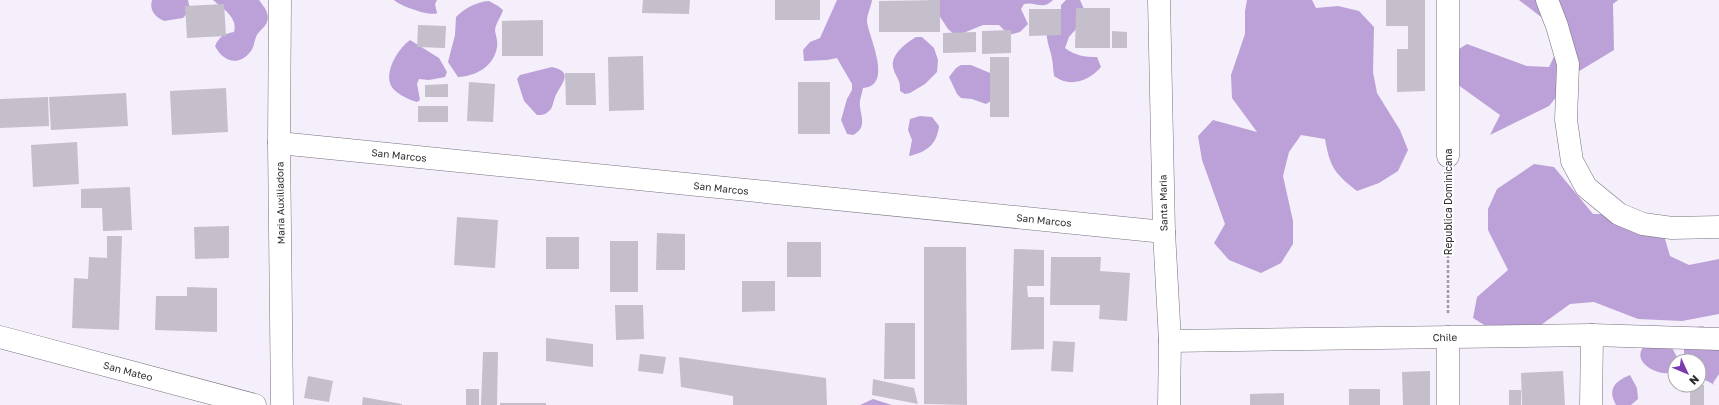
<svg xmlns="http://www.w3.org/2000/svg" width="1719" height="405" viewBox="0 0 1719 405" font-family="'Golos Text',sans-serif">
	<rect width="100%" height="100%" fill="#f4effb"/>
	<g fill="#bba1d7">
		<path d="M152,0H188L190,10L183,18L164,21C155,17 149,10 152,0Z"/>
		<path d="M213,0H259C264,7 270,13 267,22C265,28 258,31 256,37C254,42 254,47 251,51C239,67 223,62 215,46C220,36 223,34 234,32C238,17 223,9 213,0Z"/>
		<path d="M394,0H437L435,4L437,13C431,17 400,6 394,0Z"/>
		<path d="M837,0H872C871,7 867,14 867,21C868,36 895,87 862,88H863C862,94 859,101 860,107C862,120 866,128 853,135L847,134L841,120L847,99L852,90V84L837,58L827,60L804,61L803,50L810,42L820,38Z"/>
		<path d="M929,0H1053C1042,11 1036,1 1024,4L1021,9L1028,24L1020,32L1009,35L999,25H983L956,36L948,29Z"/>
		<path d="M1066,0H1080L1084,9V20L1069,37L1065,48C1076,56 1084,57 1097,57L1101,67C1089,81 1070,88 1054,76C1053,69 1053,61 1051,54C1045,32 1043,26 1061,9V5Z"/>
		<path d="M1247,0H1312L1316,8L1338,6L1359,11L1374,27L1373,72L1377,93L1400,130L1408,150L1398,171L1379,183L1357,191C1334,173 1330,167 1325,139L1301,135L1289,152L1283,176L1293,221V244L1281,263L1261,273L1229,260L1214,243L1225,224L1202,160L1198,136L1213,120L1257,132L1232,98L1231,75L1245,34V11Z"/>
		<polygon points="1519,0 1618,0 1613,4 1614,50 1576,73 1549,106 1490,135 1500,115 1447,77 1449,55 1467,44 1527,66 1549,67 1558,48 1554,27"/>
		<path d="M489,1L498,6L503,10C501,17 495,24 495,31C496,36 498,41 497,47C494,66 477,76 458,77L448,62L455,35L456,17C465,8 476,2 489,1Z"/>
		<path d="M916,37H922L934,48L938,60L937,72L925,84L910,93L905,94L900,91C901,79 895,77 893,67C891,54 906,43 916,37Z"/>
		<path d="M410,40L439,58L447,72L445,77L429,80L419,79L417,84L420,100L417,102C409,100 392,92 390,83C386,68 399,48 410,40Z"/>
		<polygon points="961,65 971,65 990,73 994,99 986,104 972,99 961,98 957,94 949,77 956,68"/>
		<path d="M552,67C575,72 561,84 555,97C553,102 553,108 549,111C545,115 542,115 537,115L524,101L517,79L520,75Z"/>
		<path d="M920,116L932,117L939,126C937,144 927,152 909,156L912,140L908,130L910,119Z"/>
		<polygon points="1534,164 1554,167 1593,214 1658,215 1670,256 1689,265 1719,259 1719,314 1682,321 1638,319 1594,302 1570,304 1534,330 1489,328 1473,318 1477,297 1508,270 1488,230 1488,209 1497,189"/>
		<polygon points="1703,326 1719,345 1719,374 1713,383 1715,385 1699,377 1699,361 1684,361 1684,339 1696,327"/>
		<path d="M1670,344L1678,359V361H1675V371C1664,379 1629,364 1644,346Z"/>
		<path d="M1630,375L1637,388L1638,399L1631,405H1616C1607,389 1615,381 1630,375Z"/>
		<polygon points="873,399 892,405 860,405"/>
	</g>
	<g fill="#c5bfcc">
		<polygon points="643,0 690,0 689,14 642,13"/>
		<rect x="775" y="0" width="45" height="20"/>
		<polygon points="940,0 940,32 879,32 879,1"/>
		<polygon points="1386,0 1425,0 1425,91 1397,92 1397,49 1408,49 1408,26 1386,26"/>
		<polygon points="224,4 226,36 187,38 185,6"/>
		<polygon points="1076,8 1110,8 1110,48 1075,48"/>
		<polygon points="1029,9 1061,9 1061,35 1029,36"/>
		<polygon points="543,20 543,56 502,56 502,21"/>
		<polygon points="418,25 446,26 445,48 417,47"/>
		<polygon points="1011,30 1011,53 982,54 982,31"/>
		<polygon points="1112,31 1127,32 1127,48 1112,48"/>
		<polygon points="976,32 976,52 943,53 943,33"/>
		<polygon points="643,56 644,110 609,111 608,57"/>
		<rect x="990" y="57" width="19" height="60"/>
		<polygon points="565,73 595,73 596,105 566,105"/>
		<polygon points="469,82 495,84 493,122 467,121"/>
		<rect x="798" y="82" width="32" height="52"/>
		<polygon points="448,84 448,97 425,97 425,85"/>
		<polygon points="226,88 228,132 172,135 170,91"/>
		<polygon points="126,93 128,126 51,130 49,97"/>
		<polygon points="48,97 49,126 0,128 0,99"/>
		<rect x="418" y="106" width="30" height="16"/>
		<polygon points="77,142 79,184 33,187 31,145"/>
		<polygon points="130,187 132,230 103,231 102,208 81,208 81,189"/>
		<polygon points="457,217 498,220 495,268 454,265"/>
		<polygon points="229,226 229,258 195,259 194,227"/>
		<polygon points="657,233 685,234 685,270 656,270"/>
		<polygon points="107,236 122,236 119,330 72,328 74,278 88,279 89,257 107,258"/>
		<rect x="546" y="237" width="33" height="32"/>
		<rect x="610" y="241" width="28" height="51"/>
		<rect x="787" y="242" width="34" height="35"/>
		<polygon points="924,247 966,247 967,405 924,404"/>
		<polygon points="1014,249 1044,250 1044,286 1027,286 1028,297 1044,297 1044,349 1011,350"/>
		<polygon points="1051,257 1101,257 1100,271 1130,273 1127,321 1099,319 1100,305 1050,305"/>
		<polygon points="742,281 775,281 775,311 742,312"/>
		<polygon points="187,287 217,288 217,332 155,330 156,296 187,296"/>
		<polygon points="615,305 643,305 644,339 616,340"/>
		<polygon points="885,323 915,323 915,379 884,379"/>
		<polygon points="546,338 593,344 593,367 546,361"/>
		<polygon points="1053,341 1075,342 1073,372 1051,371"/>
		<polygon points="483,352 498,352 497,405 481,405"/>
		<polygon points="640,354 666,357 663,374 638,371"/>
		<polygon points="679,357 826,378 827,405 733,405 733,396 681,387"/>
		<polygon points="1430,371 1430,405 1403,405 1402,372"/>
		<polygon points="1563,371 1565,405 1522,405 1521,373"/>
		<polygon points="308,376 333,381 329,402 304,398"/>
		<polygon points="873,379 914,388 918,404 872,395"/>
		<rect x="1690" y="385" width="14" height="20"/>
		<rect x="466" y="389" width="13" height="16"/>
		<rect x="1349" y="389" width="31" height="16"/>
		<rect x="1509" y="390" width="12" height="15"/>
		<polygon points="1284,393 1284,405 1250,405 1250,394"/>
		<polygon points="363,397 402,404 402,405 362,405"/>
		<rect x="500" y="403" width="46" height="2"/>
	</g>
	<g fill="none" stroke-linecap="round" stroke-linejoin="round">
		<defs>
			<g id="minor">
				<polyline points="280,0 279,143 282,405"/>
				<polyline points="1159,0 1164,232 1170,341 1169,405"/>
				<polyline points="1547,0 1557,26 1568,64 1566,120 1572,161 1586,187 1619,214 1643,224 1672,228 1719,227"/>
				<polyline points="279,143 1164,232"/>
				<polyline points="1448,156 1448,0"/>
				<polyline points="0,337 255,405"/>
				<polyline points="1448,337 1448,405"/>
				<polyline points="1170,341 1592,335 1719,339"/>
				<polyline points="1591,405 1592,335"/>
			</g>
		</defs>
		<use href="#minor" stroke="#78727e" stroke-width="23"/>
		<polyline stroke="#9e9aa3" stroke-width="2.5" stroke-dasharray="3 2" stroke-linecap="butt" points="1448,180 1448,313"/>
		<use href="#minor" stroke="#fff" stroke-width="22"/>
	</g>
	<g text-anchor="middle" stroke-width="4" stroke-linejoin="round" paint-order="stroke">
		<g font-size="10" fill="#2d2b30" stroke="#fff">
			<text transform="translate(399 155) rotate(6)" y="4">San Marcos</text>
			<text transform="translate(721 188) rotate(6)" y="4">San Marcos</text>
			<text transform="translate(1448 202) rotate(-90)" y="4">Republica Dominicana</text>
			<text transform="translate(280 203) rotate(-91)" y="4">Maria Auxiliadora</text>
			<text transform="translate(1163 203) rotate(-91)" y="4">Santa Maria</text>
			<text transform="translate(1044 220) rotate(6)" y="4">San Marcos</text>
			<text transform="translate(1445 337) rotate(-1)" y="4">Chile</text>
			<text transform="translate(128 371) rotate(15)" y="4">San Mateo</text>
		</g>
	</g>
	<g transform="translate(1687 373) rotate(134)"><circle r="19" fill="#ffffff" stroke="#abaaac"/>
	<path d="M0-3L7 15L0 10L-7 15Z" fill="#7b3baf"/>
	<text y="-6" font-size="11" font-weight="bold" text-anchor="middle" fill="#2d2b30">N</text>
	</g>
</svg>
